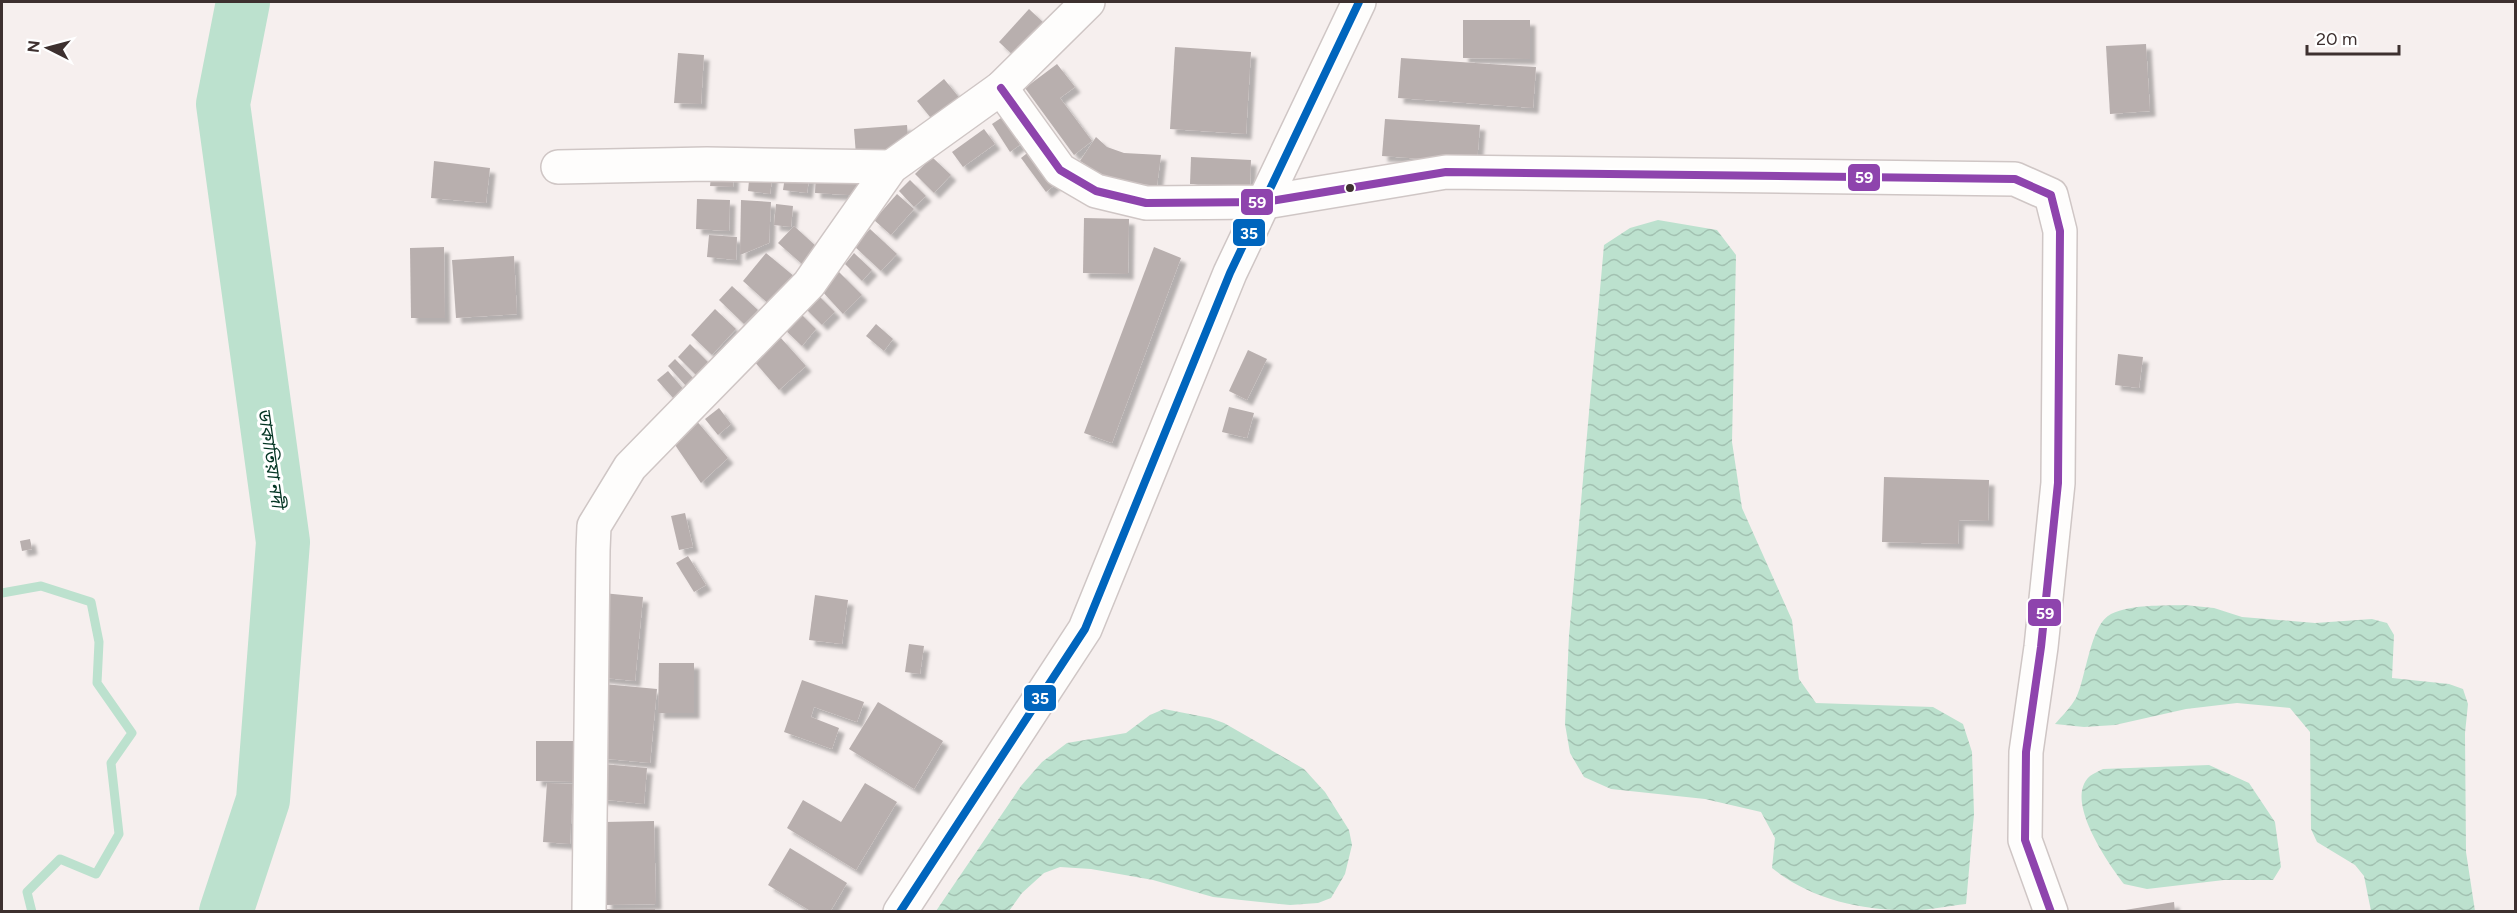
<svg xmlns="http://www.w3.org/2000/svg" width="2517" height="913" viewBox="0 0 2517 913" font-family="Figtree,'Noto Sans Bengali',sans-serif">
	<defs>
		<pattern id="water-waves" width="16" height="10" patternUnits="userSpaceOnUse" patternTransform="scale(1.5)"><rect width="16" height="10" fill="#bce1ce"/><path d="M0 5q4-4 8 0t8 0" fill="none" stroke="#a2c1b1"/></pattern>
		<filter id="shadow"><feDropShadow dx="5.5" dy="5.5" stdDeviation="1.5" flood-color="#0004"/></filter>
	</defs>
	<rect width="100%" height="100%" fill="#f6efee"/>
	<g fill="url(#water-waves)">
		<path d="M1658,220L1717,230L1736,255L1732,442L1742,508L1792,620L1799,679L1816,703L1933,707L1963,724L1972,752L1974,814L1966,904C1947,906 1926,911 1906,910C1859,910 1809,898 1772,868L1775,838L1761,812L1705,799L1611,789L1584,777L1570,753L1565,724L1569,636L1604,245L1630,228Z"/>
		<path d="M2184,605L2214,608L2242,617L2315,623L2372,619L2387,623L2394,635L2392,678L2449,684L2463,689L2468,704L2465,733L2466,852L2475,911H2371L2364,876L2355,865L2317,842L2311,829L2310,732L2290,708L2237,703L2186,709L2115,725L2084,727L2055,724C2062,716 2071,707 2076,698C2086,679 2090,624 2111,614C2133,604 2160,606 2184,605Z"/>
		<polygon points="1164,709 1210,718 1224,723 1304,769 1325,792 1349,830 1352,845 1345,874 1331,898 1318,903 1290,905 1213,897 1153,880 1091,869 1060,867 1044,873 1022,893 1009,911 936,911 1021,786 1042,762 1067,743 1126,733 1150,715"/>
		<path d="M2209,765L2249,783L2275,822L2281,867L2273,880H2224L2147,889L2124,884C2108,863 2063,799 2090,776C2094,773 2099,771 2103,769Z"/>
	</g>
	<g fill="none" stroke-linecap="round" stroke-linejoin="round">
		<polyline stroke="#bce1ce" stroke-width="9" points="2,593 41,586 91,602 99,642 97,683 132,733 111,763 119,834 96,874 60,859 27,892 32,912"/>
		<polyline stroke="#bce1ce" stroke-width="54" points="226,912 263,800 283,542 223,104 243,2"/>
	</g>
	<g fill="#b8afae" filter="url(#shadow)">
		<polygon points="1029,9 1045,24 1015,57 999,42"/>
		<polygon points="1463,20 1530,20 1530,59 1463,58"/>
		<polygon points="2146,44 2150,111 2110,114 2106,46"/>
		<polygon points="1175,47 1251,52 1246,134 1170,129"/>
		<polygon points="678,53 704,55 701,104 674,103"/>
		<polygon points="1401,58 1536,67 1533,108 1398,98"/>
		<polygon points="1057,64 1075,87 1060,98 1092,141 1074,155 1025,88"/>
		<polygon points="944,79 962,101 935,123 917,101"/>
		<polygon points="1004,116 1021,144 1010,152 992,124"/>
		<polygon points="1385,119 1480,125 1477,163 1382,156"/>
		<polygon points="907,125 909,150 856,155 854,129"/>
		<polygon points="984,129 995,144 963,167 952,152"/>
		<polygon points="1096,137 1107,147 1124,153 1161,155 1157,186 1108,179 1080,161"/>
		<polygon points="1031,150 1056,184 1046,192 1021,158"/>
		<polygon points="932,157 951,175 934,193 915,174"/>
		<polygon points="1191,157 1251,160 1250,186 1190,184"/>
		<polygon points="434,161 490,168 486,203 431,198"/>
		<polygon points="712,168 734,169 733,187 710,186"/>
		<polygon points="750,170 773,173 770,194 748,191"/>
		<polygon points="786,170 810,173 807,193 783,190"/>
		<polygon points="816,171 867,174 865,196 815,193"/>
		<polygon points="910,180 926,196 914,207 899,191"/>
		<polygon points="897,194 914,209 891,235 874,220"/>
		<polygon points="697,199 730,200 729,231 696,229"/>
		<polygon points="741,200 771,202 769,243 740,255"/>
		<polygon points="776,204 793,206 791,227 774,225"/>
		<polygon points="1084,218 1129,219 1128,274 1083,273"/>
		<polygon points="794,226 817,247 802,264 778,243"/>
		<polygon points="870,229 897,254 881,271 854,246"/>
		<polygon points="709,235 737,237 736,260 707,257"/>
		<polygon points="444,247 445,318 411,318 410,248"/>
		<polygon points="1154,247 1181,258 1112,443 1084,433"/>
		<polygon points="766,253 795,277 771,306 743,281"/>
		<polygon points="854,253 872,270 862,281 845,264"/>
		<polygon points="514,256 517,314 456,318 452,260"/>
		<polygon points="839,272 862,295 843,314 821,290"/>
		<polygon points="732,286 758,310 744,324 719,300"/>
		<polygon points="816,293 835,312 822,325 803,306"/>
		<polygon points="715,309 736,329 712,355 691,335"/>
		<polygon points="798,311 816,329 802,346 782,327"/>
		<polygon points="876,324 893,339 884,351 866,336"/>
		<polygon points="780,337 806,366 779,390 753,360"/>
		<polygon points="690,344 710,364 698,377 678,357"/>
		<polygon points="1248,350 1267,359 1247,400 1229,391"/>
		<polygon points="2118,354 2143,357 2139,388 2115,385"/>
		<polygon points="675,359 694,379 687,387 668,366"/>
		<polygon points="668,371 684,390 674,399 657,380"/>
		<polygon points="1229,407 1254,413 1247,438 1222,432"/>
		<polygon points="719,408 731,424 718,435 705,419"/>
		<polygon points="695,419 728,458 701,483 673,442"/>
		<polygon points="1884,477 1989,480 1988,521 1959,520 1958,544 1882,542"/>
		<polygon points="685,513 693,547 679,550 671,516"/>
		<polygon points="30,539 32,549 22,551 20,541"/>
		<polygon points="688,556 706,585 694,592 676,563"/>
		<polygon points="603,593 643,597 635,681 595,677"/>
		<polygon points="815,595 848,600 842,644 809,640"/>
		<polygon points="909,644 924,646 920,674 905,672"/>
		<polygon points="659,663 694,663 694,713 658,713"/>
		<polygon points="802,680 864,702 857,722 814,707 811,717 839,728 832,749 784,732"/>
		<polygon points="604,684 657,689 650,763 597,758"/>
		<polygon points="878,702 943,741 914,789 849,749"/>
		<polygon points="536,741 576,741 576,782 536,781"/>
		<polygon points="603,764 647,768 644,804 599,799"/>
		<polygon points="547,783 573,784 570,844 543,842"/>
		<polygon points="865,783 897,802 856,870 787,828 803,800 841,822"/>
		<polygon points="654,821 656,904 606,905 604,822"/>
		<polygon points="790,848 847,883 830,912 812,912 768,885"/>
		<polygon points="2174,902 2175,912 2125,912 2125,910"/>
		<rect x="599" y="909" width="56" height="3"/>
	</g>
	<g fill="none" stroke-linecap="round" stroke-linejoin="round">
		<defs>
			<g id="minor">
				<polyline points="1001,88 1060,170 1096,191 1146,203 1265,202 1446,172 2015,179 2051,195 2060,231 2058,483 2041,647 2026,752 2025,840 2051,912"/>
				<polyline points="558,167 707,164 891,167"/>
				<polyline points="589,912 593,550 594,526 630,467 809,284 891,167 1001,88 1088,2"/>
			</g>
			<polyline id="major" points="900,912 1085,629 1230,273 1359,2"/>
		</defs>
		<use href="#minor" stroke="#cfc6c5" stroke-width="36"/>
		<use href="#major" stroke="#cfc6c5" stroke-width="36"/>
		<use href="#minor" stroke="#fefdfc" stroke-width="33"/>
		<use href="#major" stroke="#fefdfc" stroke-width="33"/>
		<defs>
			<polyline id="bus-1" points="1001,88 1060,170 1096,191 1146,203 1265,202 1446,172 2015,179 2051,195 2060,231 2058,483 2041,647 2026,752 2025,840 2051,912"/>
			<polyline id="bus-2" points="900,912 1085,629 1230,273 1359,2"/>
		</defs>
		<use href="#bus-1" stroke="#fff" stroke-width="12"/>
		<use href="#bus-2" stroke="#fff" stroke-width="12"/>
		<use href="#bus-1" stroke="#8e44ad" stroke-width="8"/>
		<use href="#bus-2" stroke="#0065bd" stroke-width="8"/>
	</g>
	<circle fill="#3d302f" stroke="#fff" stroke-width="2" cx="1350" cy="188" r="5"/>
	<g text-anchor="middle" stroke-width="6" stroke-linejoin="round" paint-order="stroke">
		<g font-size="18" font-style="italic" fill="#043523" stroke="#fff">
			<text transform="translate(271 458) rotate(82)" y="6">ডাকাতিয়া নদী</text>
		</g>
	</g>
	<g stroke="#fff" stroke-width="2">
		<rect x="1847" y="163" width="34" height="29" rx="6" fill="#8e44ad"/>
		<rect x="1240" y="188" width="34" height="28" rx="6" fill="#8e44ad"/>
		<rect x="1232" y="218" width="34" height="29" rx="6" fill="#0065bd"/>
		<rect x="2027" y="598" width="35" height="29" rx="6" fill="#8e44ad"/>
		<rect x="1023" y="684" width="34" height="28" rx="6" fill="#0065bd"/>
	</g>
	<g font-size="16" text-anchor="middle" font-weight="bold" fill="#fff">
		<text x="1864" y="183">59</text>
		<text x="1257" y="208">59</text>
		<text x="1249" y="239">35</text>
		<text x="2045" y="619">59</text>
		<text x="1040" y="704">35</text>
	</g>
	<rect width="2517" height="913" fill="none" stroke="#3d302f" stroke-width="6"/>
	<g transform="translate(48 48) rotate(276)" stroke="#ffffff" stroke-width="4.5" paint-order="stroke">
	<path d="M0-4.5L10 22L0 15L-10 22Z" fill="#3d302f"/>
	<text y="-9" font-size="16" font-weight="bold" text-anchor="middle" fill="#3d302f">N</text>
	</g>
	<path d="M2307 45v9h92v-9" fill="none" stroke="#3d302f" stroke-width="3"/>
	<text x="2316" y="45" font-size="18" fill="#3d302f" stroke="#ffffff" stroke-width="4.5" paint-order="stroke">20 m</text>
</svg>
